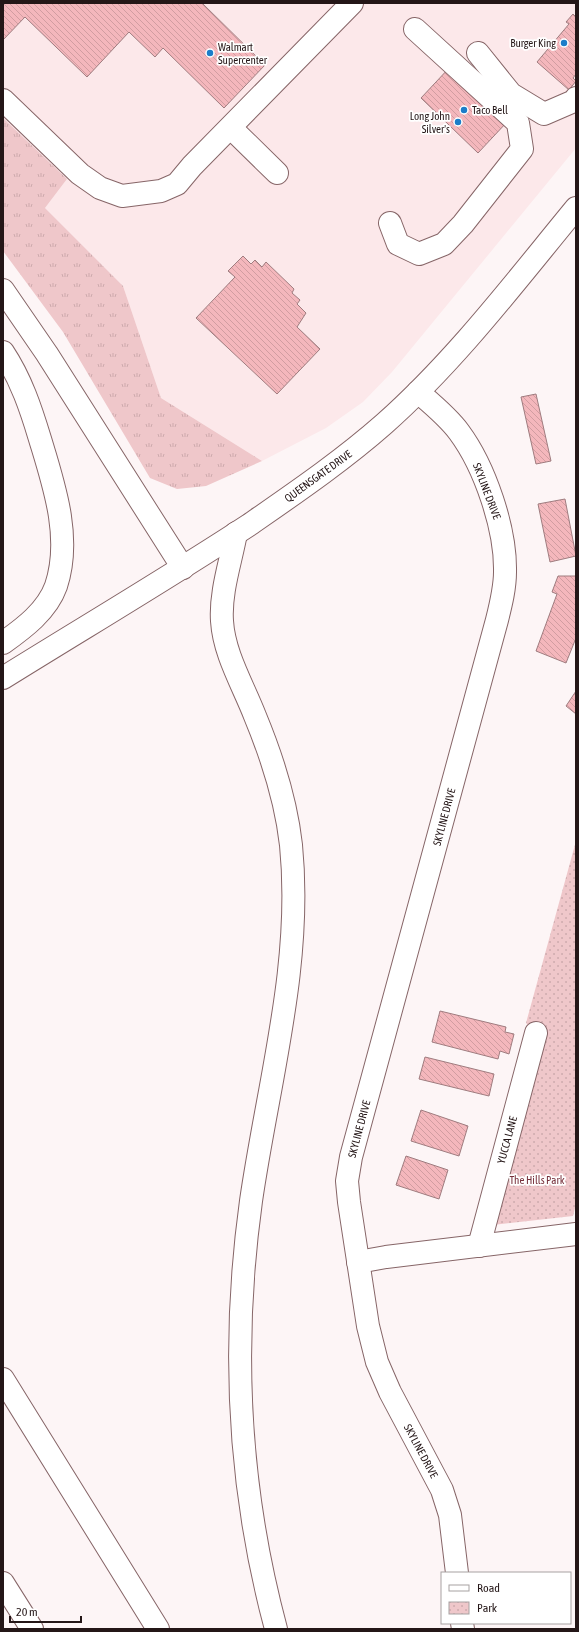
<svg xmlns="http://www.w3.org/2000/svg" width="579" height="1632" viewBox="0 0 579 1632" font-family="'Asap Condensed',sans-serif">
	<defs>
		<pattern id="grass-tufts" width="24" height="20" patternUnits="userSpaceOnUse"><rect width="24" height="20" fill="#efc7ca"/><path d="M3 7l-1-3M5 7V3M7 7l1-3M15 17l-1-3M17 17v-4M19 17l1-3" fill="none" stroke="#cdaaad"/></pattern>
		<pattern id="park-dots" width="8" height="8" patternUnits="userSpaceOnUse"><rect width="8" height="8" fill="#efc7ca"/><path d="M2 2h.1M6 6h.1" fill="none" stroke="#cdaaad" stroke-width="1.8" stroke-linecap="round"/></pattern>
		<pattern id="building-back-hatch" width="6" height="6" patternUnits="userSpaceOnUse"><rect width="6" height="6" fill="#f4b7bc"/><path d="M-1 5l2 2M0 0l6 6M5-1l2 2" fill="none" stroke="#d19da1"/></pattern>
	</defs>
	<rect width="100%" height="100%" fill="#fdf5f6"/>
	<polygon fill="#fce8ea" points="3,3 576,3 576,148 392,372 363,402 326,428 262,461 161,398 123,286 45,208 67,179 3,118"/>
	<polygon fill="url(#grass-tufts)" points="3,118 67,179 45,208 123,286 161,398 262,461 206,486 177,489 150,478 63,332 3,251"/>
	<polygon fill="url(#park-dots)" points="576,841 576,1204 573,1216 484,1226 536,1034 526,1023"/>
	<g fill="url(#building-back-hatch)" stroke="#9f7c7f">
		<polygon points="3,3 202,3 265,65 224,108 163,48 155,57 129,32 87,77 25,17 3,40"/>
		<polygon points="573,14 576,17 576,74 573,78 576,81 569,90 537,62 569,24 566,22"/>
		<polygon points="450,67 507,122 478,153 421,98"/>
		<polygon points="243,256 251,264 255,260 262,267 266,262 294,289 292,293 300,300 297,304 306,313 297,327 320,349 277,394 196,318 235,277 228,271"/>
		<polygon points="536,394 551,461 536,464 521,397"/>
		<polygon points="565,499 576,556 550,562 538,504"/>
		<polygon points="558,576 576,576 576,638 566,663 536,651 557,594 552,592"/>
		<polygon points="576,691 576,714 566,706"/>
		<polygon points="440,1011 506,1027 505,1032 514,1034 509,1054 500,1051 498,1059 432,1042"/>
		<polygon points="425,1057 494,1074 489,1096 419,1079"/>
		<polygon points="421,1110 468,1126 459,1156 411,1141"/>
		<polygon points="406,1156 448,1170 439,1199 396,1185"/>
	</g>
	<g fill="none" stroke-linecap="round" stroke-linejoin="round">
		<defs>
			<g id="minor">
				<polyline points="478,53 511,94 544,114 574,101 576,98"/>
				<polyline points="3,100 80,174 100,188 122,196 161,191 177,184 192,166 352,3"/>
				<polyline points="231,128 277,173"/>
				<polyline points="390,223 398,244 419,254 444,244 463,224 522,149 518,123 415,29"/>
				<path d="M418,392C432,404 448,417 459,432C485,467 506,529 505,572C505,588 501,604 497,620L351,1157L347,1181L349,1202L368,1326L377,1362L390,1392L442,1490L450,1515L457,1573"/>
				<polyline points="479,1246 536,1033"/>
				<polyline points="358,1262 386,1257 576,1234"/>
				<polyline points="462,1623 463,1629"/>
			</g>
			<path id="major" d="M3,678C85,627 168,578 249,525C295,493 342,461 384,424C456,360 515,282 576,208"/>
			<g id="highway">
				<polyline points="3,290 47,354 183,568"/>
				<path d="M3,352C21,379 31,409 40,439C54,485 72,538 56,586C47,611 24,628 3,643"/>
				<path d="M236,533C231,561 220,592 222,621C224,654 243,685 255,716C272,757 286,800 291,845C303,965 268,1083 251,1201C231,1345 238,1488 276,1629"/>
				<polyline points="3,1379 158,1629"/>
				<polyline points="3,1583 32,1629"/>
			</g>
		</defs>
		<use href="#minor" stroke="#866567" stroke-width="24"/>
		<use href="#major" stroke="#866567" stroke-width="24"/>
		<use href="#highway" stroke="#866567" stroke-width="24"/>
		<use href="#minor" stroke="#fff" stroke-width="22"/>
		<use href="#major" stroke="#fff" stroke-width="22"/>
		<use href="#highway" stroke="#fff" stroke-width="22"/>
	</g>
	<g fill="#1b7dc9" stroke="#fff" stroke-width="1.5">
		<circle cx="564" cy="43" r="4"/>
		<circle cx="210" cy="53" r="4"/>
		<circle cx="464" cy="110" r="4"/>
		<circle cx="458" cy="122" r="4"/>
	</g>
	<g text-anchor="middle" stroke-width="3.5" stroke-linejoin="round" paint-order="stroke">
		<g font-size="11" fill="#241617" stroke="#fff" text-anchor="end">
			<text x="556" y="47">Burger King</text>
			<text x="218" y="51" text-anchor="start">Walmart<tspan x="218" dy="13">Supercenter</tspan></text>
			<text x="472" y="114" text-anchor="start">Taco Bell</text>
			<text x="450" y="120">Long John<tspan x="450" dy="13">Silver's</tspan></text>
		</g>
		<g font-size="11" fill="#241617" stroke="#fff">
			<text transform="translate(318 476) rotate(-36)" y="4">QUEENSGATE DRIVE</text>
			<text transform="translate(487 491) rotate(69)" y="4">SKYLINE DRIVE</text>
			<text transform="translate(444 817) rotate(-75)" y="4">SKYLINE DRIVE</text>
			<text transform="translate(359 1129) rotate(-75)" y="4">SKYLINE DRIVE</text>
			<text transform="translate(507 1140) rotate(-75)" y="4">YUCCA LANE</text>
			<text transform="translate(421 1451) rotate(62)" y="4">SKYLINE DRIVE</text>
		</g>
		<g font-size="11" fill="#762f3a" stroke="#fff">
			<text x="537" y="1184">The Hills Park</text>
		</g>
	</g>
	<rect width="579" height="1632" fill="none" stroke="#241617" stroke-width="8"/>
	<rect x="441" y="1572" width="130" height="52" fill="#ffffff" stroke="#a7a2a2"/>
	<rect x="449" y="1585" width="20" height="6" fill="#ffffff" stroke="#a7a2a2"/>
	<text x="477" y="1592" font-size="12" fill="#241617">Road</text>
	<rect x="449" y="1602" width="20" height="12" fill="url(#park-dots)" stroke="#a7a2a2"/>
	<text x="477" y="1612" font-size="12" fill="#241617">Park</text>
	<path d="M10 1616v6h71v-6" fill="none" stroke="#241617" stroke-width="2"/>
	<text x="16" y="1616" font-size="12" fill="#241617" stroke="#ffffff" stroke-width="3" paint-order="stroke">20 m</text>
</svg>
